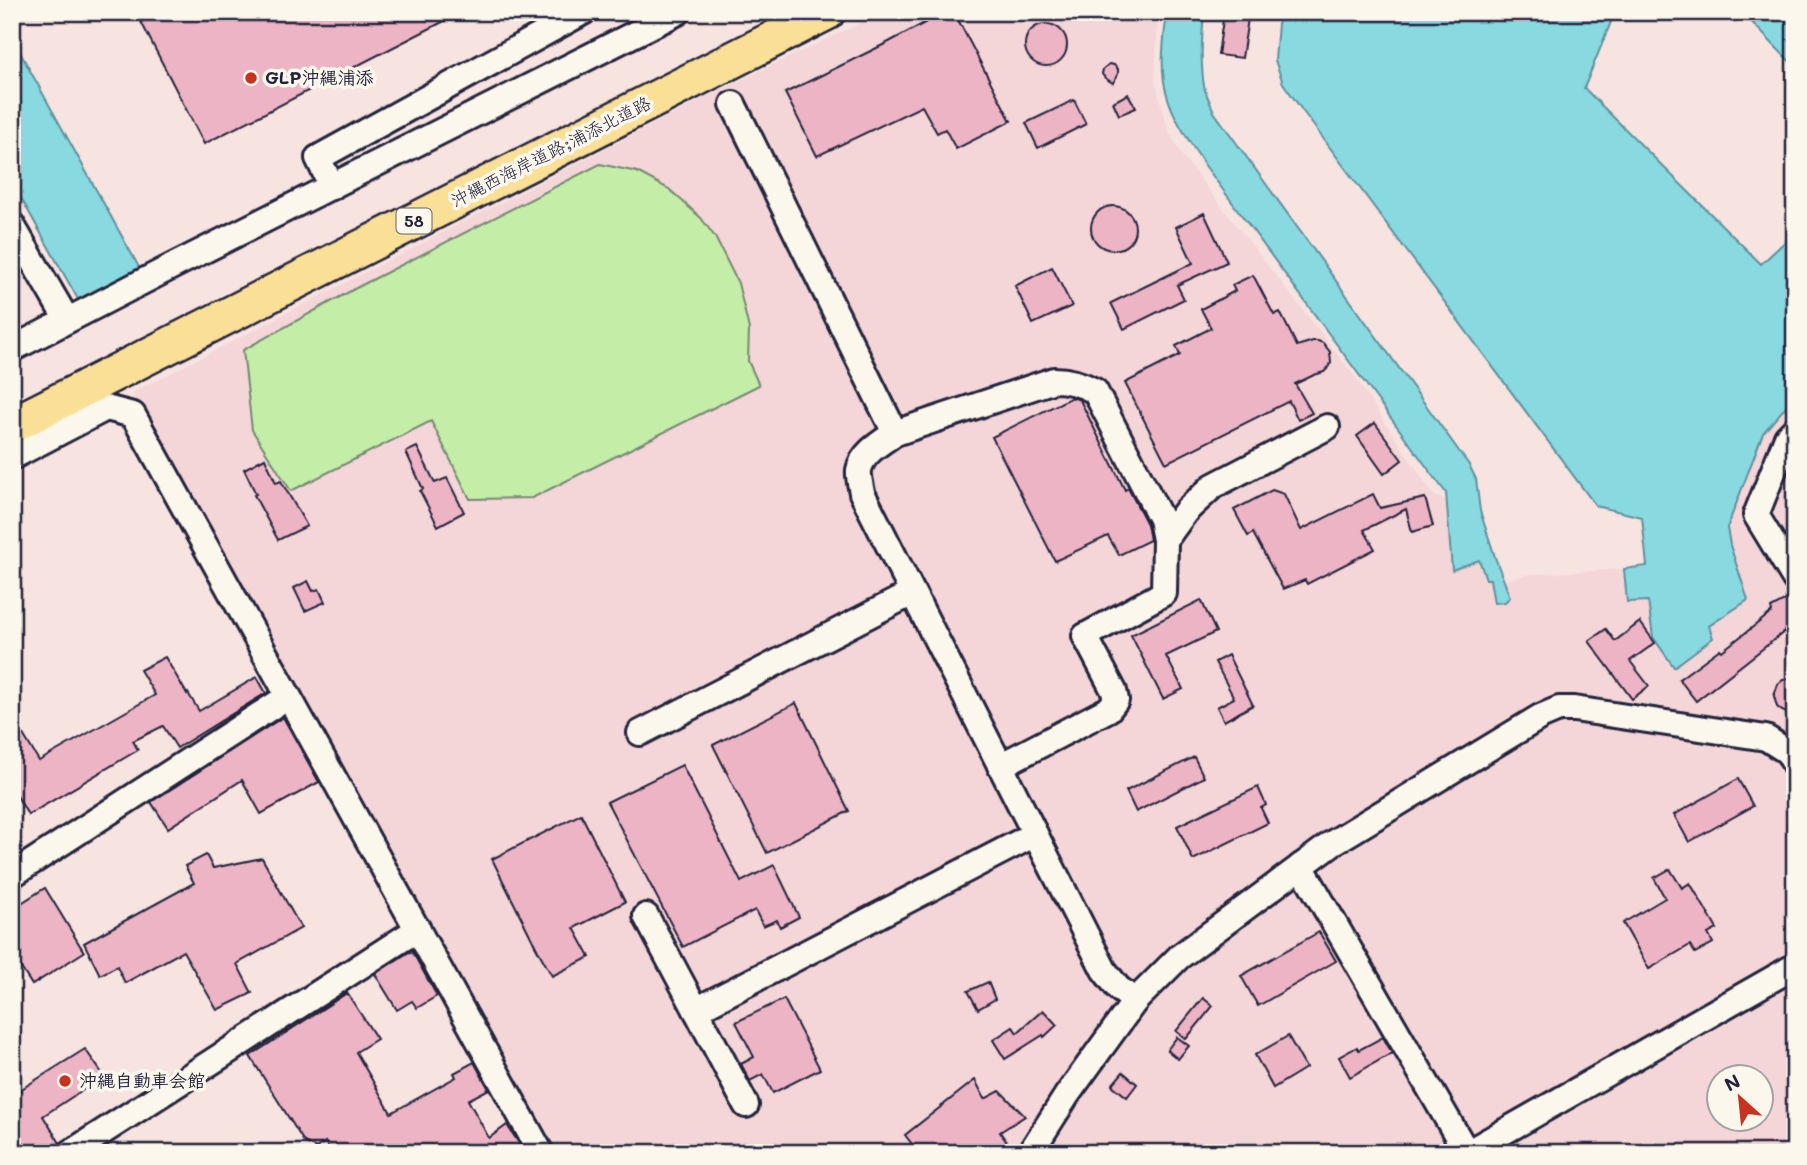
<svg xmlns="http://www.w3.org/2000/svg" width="1807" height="1165" viewBox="0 0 1807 1165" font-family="Mali,'Klee One',sans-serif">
	<rect width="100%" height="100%" fill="#f7e3e0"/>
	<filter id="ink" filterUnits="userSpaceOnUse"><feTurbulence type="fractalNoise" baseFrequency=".0143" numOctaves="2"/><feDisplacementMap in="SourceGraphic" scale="14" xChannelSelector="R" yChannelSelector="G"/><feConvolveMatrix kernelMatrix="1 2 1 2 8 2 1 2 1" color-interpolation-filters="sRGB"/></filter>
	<g filter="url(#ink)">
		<path fill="#f4d5d8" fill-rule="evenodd" d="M884,12H1158L1155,82L1169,132L1182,156L1352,373L1434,496L1447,500L1452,569L1479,560L1485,578H1490L1510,597L1504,581L1525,575L1624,569L1627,602L1648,601L1709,626L1730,545L1727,528L1763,433L1795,396V1153H553L385,842L132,393L710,95ZM1720,1078H1762V1120H1720Z"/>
		<polygon fill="#c4eda8" stroke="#738872" stroke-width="2" points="600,164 637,172 669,189 701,218 715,237 738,283 749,329 748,361 759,385 532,498 470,499 431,421 291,491 252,430 243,350 358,287"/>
		<g fill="#88dae0" stroke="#5f909e" stroke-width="2">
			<path d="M1167,12H1204C1202,37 1200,62 1204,86C1206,95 1211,104 1214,112L1469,465L1476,479L1480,511L1496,560L1510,597L1505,602L1494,603L1490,579H1486L1479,560L1452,570L1446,493L1204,164C1190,142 1174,120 1167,95C1159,69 1164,38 1167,12Z"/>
			<polygon points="1279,12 1615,12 1584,88 1761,264 1787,240 1795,248 1795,396 1763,433 1727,528 1730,545 1748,600 1709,626 1713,638 1674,667 1653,637 1648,601 1627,602 1624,569 1647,566 1642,517 1596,506 1302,110 1283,83 1275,60"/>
			<polygon points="1742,12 1795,12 1795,67"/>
			<polygon points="12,38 140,269 79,301 12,182"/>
		</g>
		<g fill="#edb4c5" stroke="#22223b" stroke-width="2">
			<polygon points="136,12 462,12 204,144"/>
			<polygon points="945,12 954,12 1011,121 956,149 945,129 937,133 922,106 817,156 785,93 889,42"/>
			<polygon points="1224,12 1249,12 1242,58 1218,55"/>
			<circle cx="1046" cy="45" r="21"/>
			<polygon points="1109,64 1114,65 1118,69 1118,74 1113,83 1105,78 1102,74 1103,69"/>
			<polygon points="1128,94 1136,108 1119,115 1113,102"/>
			<polygon points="1074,100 1086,124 1038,148 1026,123"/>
			<circle cx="1113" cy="228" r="22"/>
			<polygon points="1204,213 1227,262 1177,285 1184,299 1124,329 1111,303 1193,263 1176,227"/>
			<polygon points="1052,267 1072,306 1033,324 1015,286"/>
			<polygon points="1253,275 1274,315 1280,312 1297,346 1313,341 1318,341 1323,343 1330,352 1331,363 1328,368 1324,372 1314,375 1295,384 1312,413 1298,420 1289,401 1166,463 1125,383 1180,355 1176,346 1211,328 1201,309 1235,291 1232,285"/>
			<polygon points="1072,397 1080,400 1125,490 1128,488 1147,524 1150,540 1119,555 1108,536 1055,561 992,437"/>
			<polygon points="1375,423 1402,460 1384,474 1357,436"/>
			<polygon points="417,447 435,483 447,478 464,512 438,526 420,491 423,489 406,452"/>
			<polygon points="265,458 276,483 281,481 307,526 278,540 254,495 256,494 244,469"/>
			<polygon points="1272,490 1284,494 1301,530 1373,494 1380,508 1425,498 1433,526 1412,532 1406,509 1364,530 1375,549 1307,584 1305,580 1283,589 1253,533 1248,536 1234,510"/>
			<polygon points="308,581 313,591 319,589 325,602 305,611 294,588"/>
			<polygon points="1201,600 1216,632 1166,656 1183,689 1163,699 1131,635"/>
			<polygon points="1786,600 1795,618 1795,651 1784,632 1696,701 1679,679 1720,649 1722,651 1772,612 1771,608"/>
			<polygon points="1640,622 1655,643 1630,661 1649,686 1632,699 1589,641 1606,629 1615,641"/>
			<polygon points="1228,655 1253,705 1224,721 1217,707 1234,698 1215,662"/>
			<polygon points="165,657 187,694 188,693 199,711 257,677 266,693 177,748 163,726 133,741 138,750 28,815 12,787 12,716 39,761 155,695 140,670"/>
			<polygon points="1795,676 1795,717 1782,711 1777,707 1774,696 1778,684 1783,680"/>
			<polygon points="796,703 849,811 767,853 713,745"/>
			<polygon points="283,717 319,782 261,814 242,780 168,828 151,802"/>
			<polygon points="1194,757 1204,777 1136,812 1126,791"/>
			<polygon points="682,765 741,882 774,865 799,917 780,927 777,920 763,926 755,910 683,947 607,802"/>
			<polygon points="1738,779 1753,806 1689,842 1674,815"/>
			<polygon points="1258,787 1266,805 1261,808 1268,823 1193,860 1177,826"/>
			<polygon points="581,814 625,902 574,928 590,957 552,976 536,947 492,859"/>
			<polygon points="206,855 213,868 262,858 301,928 237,964 252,993 217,1010 183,951 125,983 117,966 100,975 84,943 194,883 185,866"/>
			<polygon points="1670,869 1682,888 1690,883 1717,929 1708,934 1713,943 1695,953 1690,945 1649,969 1623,923 1665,898 1654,878"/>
			<polygon points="45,888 84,952 32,985 12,954 12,909"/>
			<polygon points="1319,932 1336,961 1258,1006 1241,976"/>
			<polygon points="409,952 413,953 437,996 417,1008 412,1001 397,1010 375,974"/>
			<polygon points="988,982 995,999 978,1009 968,991"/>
			<polygon points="347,993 377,1039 356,1052 391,1113 456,1077 454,1073 474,1062 489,1089 468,1100 489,1138 507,1125 520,1145 509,1153 332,1153 325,1142 316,1148 304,1142 250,1056"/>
			<polygon points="1203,998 1213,1006 1186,1039 1176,1031"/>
			<polygon points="784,999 820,1069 773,1093 763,1074 750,1081 741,1064 754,1057 736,1022"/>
			<polygon points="1043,1010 1057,1025 1044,1037 1043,1035 1005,1059 993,1040 1013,1027 1017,1033"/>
			<polygon points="1288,1036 1306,1068 1273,1088 1255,1055"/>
			<polygon points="1177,1037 1189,1046 1178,1059 1167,1050"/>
			<polygon points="1383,1037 1392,1053 1350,1077 1339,1057 1357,1047 1359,1050"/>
			<polygon points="85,1049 104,1076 43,1116 60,1143 57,1147 47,1153 30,1153 12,1125 12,1095"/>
			<polygon points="1123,1072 1137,1084 1127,1097 1112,1085"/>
			<polygon points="975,1080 985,1099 1000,1091 1025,1116 1000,1132 1008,1144 996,1153 932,1153 928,1147 919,1153 905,1135"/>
		</g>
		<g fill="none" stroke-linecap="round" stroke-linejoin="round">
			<defs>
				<g id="minor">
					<polyline points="733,104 895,433"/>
					<polyline points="332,187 318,158 583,12"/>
					<polyline points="12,225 67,320"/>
					<polyline points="12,349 175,265 678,12"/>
					<polyline points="1795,429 1787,437 1756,515 1795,579"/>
					<polyline points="12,457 106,408 133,415 541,1153"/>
					<polyline points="640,733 912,593"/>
					<polyline points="1000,766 1109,709 1116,700 1114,691 1085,636 1164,593 1165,540 1186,511 1213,486 1327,427"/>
					<polyline points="1301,866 1467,1153"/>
					<polyline points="12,875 287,697"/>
					<polyline points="646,916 696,1010"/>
					<path d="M1135,1001L1118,988L1104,970L862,493C861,486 858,477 859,470C862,453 882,442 895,433L1054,380C1069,380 1082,384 1095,391L1161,519L1165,540"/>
					<polyline points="746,1105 696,1010 1035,834"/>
					<polyline points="70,1153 418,929"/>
					<polyline points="1030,1153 1067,1095 1135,1001 1179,957 1331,844 1540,717 1559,709 1574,709 1766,738 1788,752 1795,765"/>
					<polyline points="1467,1153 1795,966"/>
				</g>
				<polyline id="highway" points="12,425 827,12"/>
			</defs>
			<use href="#minor" stroke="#22223b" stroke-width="30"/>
			<use href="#highway" stroke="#22223b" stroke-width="40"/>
			<use href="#minor" stroke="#fbf7ec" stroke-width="24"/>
			<use href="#highway" stroke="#fadf96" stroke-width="35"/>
		</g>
	</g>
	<g fill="#c8321e" stroke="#fbf7ec" stroke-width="2.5">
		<circle cx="251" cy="78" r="7"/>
		<circle cx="65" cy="1081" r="7"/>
	</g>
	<g text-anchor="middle" stroke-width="7" stroke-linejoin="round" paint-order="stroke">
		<rect fill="#fbf7ec" stroke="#636270" stroke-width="2" x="396.5" y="208.5" width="35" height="25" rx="5"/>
		<g font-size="16" font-weight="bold" fill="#22223b">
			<text x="414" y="227">58</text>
		</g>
		<g font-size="18" font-weight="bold" fill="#22223b" stroke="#fbf7ec" text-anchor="start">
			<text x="265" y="84">GLP沖縄浦添</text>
			<text x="79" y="1087">沖縄自動車会館</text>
		</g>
		<g font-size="18" fill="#22223b" stroke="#fbf7ec">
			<text transform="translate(551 152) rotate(-27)" y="6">沖縄西海岸道路;浦添北道路</text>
		</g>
	</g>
	<rect width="1807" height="1165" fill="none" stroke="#fbf7ec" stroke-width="42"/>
	<rect x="21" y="21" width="1765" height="1123" fill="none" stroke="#22223b" stroke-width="2.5" filter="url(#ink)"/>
	<g transform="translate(1740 1098) rotate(333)"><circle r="33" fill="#fbf7ec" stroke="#a4a2a5" stroke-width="2"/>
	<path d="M0-5L12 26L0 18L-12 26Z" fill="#c8321e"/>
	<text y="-10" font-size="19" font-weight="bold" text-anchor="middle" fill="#22223b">N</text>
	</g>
</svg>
